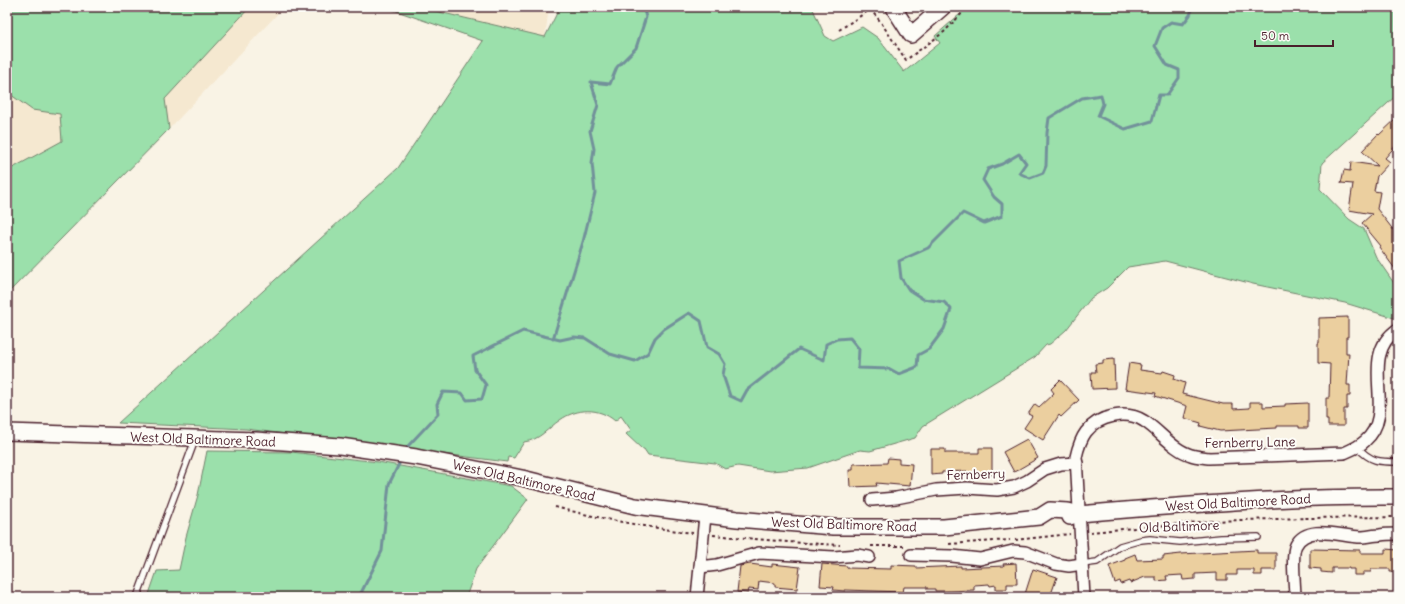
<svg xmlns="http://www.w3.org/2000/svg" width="1405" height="604" viewBox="0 0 1405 604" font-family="Delius,sans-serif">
	<rect width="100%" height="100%" fill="#f9f3e5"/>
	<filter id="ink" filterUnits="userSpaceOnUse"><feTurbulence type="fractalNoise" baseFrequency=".025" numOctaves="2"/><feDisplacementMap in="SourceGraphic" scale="8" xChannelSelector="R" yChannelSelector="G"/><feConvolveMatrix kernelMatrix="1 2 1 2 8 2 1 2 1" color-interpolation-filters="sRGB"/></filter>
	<g filter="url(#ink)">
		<g fill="#f5e8d0">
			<polygon points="7,7 284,7 169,129 7,294"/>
			<polygon points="418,7 549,7 545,37"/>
		</g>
		<g fill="#9be0ab" stroke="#72806b">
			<polygon points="7,7 250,7 165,99 169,129 7,294 7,171 62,141 60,114 32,110 7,92"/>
			<path d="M385,7H418L545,37L560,7H812L825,36L833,41L862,27L878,38L904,72L940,43L935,36L968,7H1398V94L1322,163L1320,189L1349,219L1364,229L1376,257L1398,289V315L1394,318L1345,303L1253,284L1165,261L1128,267L1107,288L1091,298L1066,330L1050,344L1046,345L1035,357L928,423L923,426L915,438L870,451L860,450L808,468L770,471L738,466L725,469L715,463L648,455L644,449H642L626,434L631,430L621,416L615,421C599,407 577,408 560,420C548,428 540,440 524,442L514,458L508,457L507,462L246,429L118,423L398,168L483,41Z"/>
			<polygon points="207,451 291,452 378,462 511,486 528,499 476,569 466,597 148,597 157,571 179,570 186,537 198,495"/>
		</g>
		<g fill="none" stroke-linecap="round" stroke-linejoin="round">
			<g stroke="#72919a" stroke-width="3">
				<polyline points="553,339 583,242 595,193 592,163 594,149 590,131 598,105 591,82 610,84 617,67 636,48 646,17 643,7"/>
				<polyline points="405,451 408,446 438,414 437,404 443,392 462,393 467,400 482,399 486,385 475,370 473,356 523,331 560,340 574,337 585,338 610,354 635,361 648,353 655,338 664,329 689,313 701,321 707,347 719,354 725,364 723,375 730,396 741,401 747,390 799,349 824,360 826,344 837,339 850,338 859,349 858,368 890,369 899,374 917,367 918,355 929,349 944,329 951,309 944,302 923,299 909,290 901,278 899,261 928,248 963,213 984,223 1002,216 1002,204 994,197 983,180 988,169 1002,164 1019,154 1026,163 1019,173 1030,178 1043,173 1046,166 1047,133 1049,118 1082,98 1101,95 1103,104 1098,116 1125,129 1152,121 1159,95 1167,95 1179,78 1179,70 1167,65 1155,46 1162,28 1171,22 1183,24 1190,15 1193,7"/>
				<polyline points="359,597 382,551 389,484 401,460"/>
			</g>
		</g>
		<g fill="#ebcf9f" stroke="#4a1f2b">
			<polygon points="1398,117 1398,143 1385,158 1390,162 1377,176 1374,191 1380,192 1377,209 1395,232 1398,237 1398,273 1379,247 1381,246 1362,223 1372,214 1349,210 1353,184 1341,183 1344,170 1350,171 1351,162 1378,166 1362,151 1378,134 1379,135"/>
			<polygon points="1348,317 1348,337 1346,337 1346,353 1349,353 1347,385 1350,385 1350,396 1347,396 1347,409 1344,409 1344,426 1328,426 1328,420 1326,420 1326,398 1329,398 1330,364 1318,363 1318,343 1319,343 1319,318"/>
			<polygon points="1114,359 1115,388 1092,389 1091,372 1096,372 1095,364 1103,363 1103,360"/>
			<polygon points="1129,363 1141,365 1140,370 1162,373 1163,371 1175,375 1174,379 1185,383 1182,394 1223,404 1233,404 1233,409 1250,408 1250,402 1263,402 1263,407 1285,406 1285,404 1308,403 1308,428 1299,428 1299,426 1277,426 1277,428 1220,431 1200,426 1201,423 1184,418 1187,406 1155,396 1156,393 1125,389"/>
			<polygon points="1060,380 1079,400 1061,417 1059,415 1043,440 1024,428 1032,416 1028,414 1035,404 1039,407 1054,393 1051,389"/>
			<polygon points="1027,439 1038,458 1014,472 1003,452"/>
			<polygon points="979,448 992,448 992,475 967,475 967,471 942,472 942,474 931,475 931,449 945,449 945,453 979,453"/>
			<polygon points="888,458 899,459 899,463 912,464 910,486 876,483 877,486 850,487 849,470 853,470 853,464 887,463"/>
			<polygon points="1310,549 1360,550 1360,553 1385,553 1385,549 1398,550 1398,572 1390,572 1390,569 1371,569 1371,572 1363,572 1363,575 1354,575 1354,569 1349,569 1349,568 1332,568 1332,573 1321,572 1321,569 1310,568"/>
			<polygon points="1257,550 1257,553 1276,553 1276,570 1262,570 1262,575 1254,575 1254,570 1237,570 1237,575 1227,575 1227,580 1217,580 1217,573 1195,574 1195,579 1183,580 1182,575 1166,576 1167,580 1156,581 1156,577 1145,577 1130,583 1129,581 1121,584 1120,581 1115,583 1109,566 1125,560 1125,558 1135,554 1137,560 1163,559 1163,556 1181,554"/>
			<polygon points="1016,563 1017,584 1007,584 1007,589 996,589 996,585 990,586 989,584 974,585 974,590 947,591 935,591 935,589 927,589 927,587 904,587 903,592 845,590 845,591 833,590 834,587 820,586 822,564 847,566 847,568 891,569 891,565 916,566 916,568 961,566 961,568 1004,566 1003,564"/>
			<polygon points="750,564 772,567 772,564 800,567 797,589 775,587 775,583 759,581 758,590 749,589 748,593 737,592 740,566"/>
			<polygon points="1033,569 1057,577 1050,597 1037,593 1035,597 1025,594"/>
		</g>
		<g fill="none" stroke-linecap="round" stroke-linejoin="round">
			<defs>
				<g id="lane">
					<path d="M1357,447C1371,462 1379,462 1398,462"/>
					<polyline points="1082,564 1097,562 1120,546 1141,540 1150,539 1180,542 1221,538 1258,537"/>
					<polyline points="137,597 195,440"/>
				</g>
				<g id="street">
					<polyline points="872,500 896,498 936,490 967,488 997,490 1014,487 1027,481 1045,469 1061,464 1077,463"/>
					<polyline points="911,555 952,556 980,559 1013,551 1025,552 1056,564 1069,566 1082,564"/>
					<polyline points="700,567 717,565 759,553 834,557 857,555 869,557"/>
					<polyline points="697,597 705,516"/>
					<path d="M1084,597L1076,457C1078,448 1080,440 1086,432C1099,415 1127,410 1144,421C1159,430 1173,450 1191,455C1197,457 1203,457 1209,458L1344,453C1351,450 1359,447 1365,441C1399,412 1356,357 1398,329"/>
					<path d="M1295,597C1295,586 1291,554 1296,545C1308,523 1342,537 1361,537C1367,537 1374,535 1380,535C1386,534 1392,534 1398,534"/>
				</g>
				<g id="secondary">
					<polyline points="899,7 895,10 911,35 943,7"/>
					<polyline points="7,432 255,440 340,446 416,457 522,478 635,506 737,519 833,527 944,527 1039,517 1050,510 1068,511 1079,514"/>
					<path d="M1070,517L1079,514C1185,505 1291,496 1398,497"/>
				</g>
			</defs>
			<use href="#lane" stroke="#4a1f2b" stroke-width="8"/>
			<use href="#street" stroke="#4a1f2b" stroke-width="14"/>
			<use href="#secondary" stroke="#4a1f2b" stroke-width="18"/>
			<g stroke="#4a1f2b" stroke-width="2" stroke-dasharray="3 3" stroke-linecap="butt">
				<polyline points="870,9 880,21 906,60 944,32 968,7"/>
				<polyline points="839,30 874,7"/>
				<path d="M555,507C601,519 646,527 693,533"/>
				<polyline points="1090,532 1211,521 1307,518 1398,517"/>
				<polyline points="713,535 788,542 840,545"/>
				<polyline points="1015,540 1070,534"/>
				<polyline points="949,544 1010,540"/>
				<polyline points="871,546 906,546"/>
			</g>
			<use href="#lane" stroke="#fdfcf7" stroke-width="5.5"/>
			<use href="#street" stroke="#fdfcf7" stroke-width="11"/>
			<use href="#secondary" stroke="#fdfcf7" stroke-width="15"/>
		</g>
	</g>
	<g text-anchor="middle" stroke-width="4" stroke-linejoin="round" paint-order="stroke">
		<g font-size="13" fill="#4a1f2b" stroke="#fdfcf7">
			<text transform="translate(203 439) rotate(2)" y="5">West Old Baltimore Road</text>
			<text transform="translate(1250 442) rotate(-1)" y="5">Fernberry Lane</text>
			<text transform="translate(976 474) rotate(-2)" y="5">Fernberry</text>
			<text transform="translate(524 480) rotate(13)" y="5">West Old Baltimore Road</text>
			<text transform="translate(1238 502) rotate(-3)" y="5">West Old Baltimore Road</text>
			<text transform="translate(844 524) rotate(2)" y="5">West Old Baltimore Road</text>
			<text transform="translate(1179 526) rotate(-2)" y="5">Old Baltimore</text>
		</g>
	</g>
	<rect width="1405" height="604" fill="none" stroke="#fdfcf7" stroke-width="24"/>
	<rect x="12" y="12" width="1381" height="580" fill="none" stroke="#4a1f2b" stroke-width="1.5" filter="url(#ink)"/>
	<path d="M1255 40v6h78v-6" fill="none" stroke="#4a1f2b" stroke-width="2"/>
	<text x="1261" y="40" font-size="12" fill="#4a1f2b" stroke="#fdfcf7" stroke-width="3" paint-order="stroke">50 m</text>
</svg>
